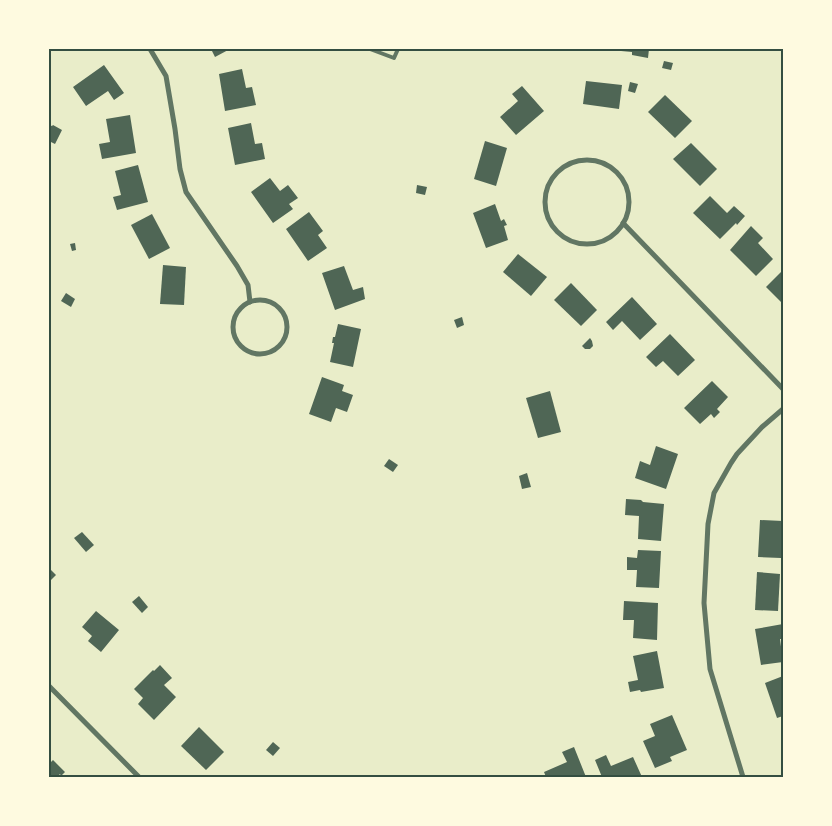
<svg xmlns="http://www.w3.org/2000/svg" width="832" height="826" viewBox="0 0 832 826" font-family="Montserrat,sans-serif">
	<rect width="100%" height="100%" fill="#e9edc9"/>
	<g fill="#4f6655">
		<polygon points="211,49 230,49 215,57"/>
		<polygon points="622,49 649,49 648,58 632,55 632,52 621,51"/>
		<polygon points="664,61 673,63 671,70 662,68"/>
		<polygon points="104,65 124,93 114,100 108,91 86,106 73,87"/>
		<polygon points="242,69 246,88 252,87 256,105 225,111 219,74"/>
		<polygon points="586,81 622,85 619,109 583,104"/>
		<polygon points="630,82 638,84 635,93 628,91"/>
		<polygon points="522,86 544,111 516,135 500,117 518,101 512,94"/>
		<polygon points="665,95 692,121 675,138 648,112"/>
		<polygon points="130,115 136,153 102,159 99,144 110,142 106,119"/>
		<polygon points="251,123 255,144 262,143 265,159 235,165 228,128"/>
		<polygon points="49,125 52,126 53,125 62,130 55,144 49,141"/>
		<polygon points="485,141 507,148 496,186 474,179"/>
		<polygon points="691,143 717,169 700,186 673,159"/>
		<polygon points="138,165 148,202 117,210 113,197 121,195 115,171"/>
		<polygon points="270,178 280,191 288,185 298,198 289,204 293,209 273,223 251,192"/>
		<polygon points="417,185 427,187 425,195 416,193"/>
		<polygon points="710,196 727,213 734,206 745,216 737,225 736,223 720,239 693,213"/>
		<polygon points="495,204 501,221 504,219 507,225 504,226 508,240 486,248 473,213"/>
		<polygon points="309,212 323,231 318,235 327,248 308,261 286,229"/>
		<polygon points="152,214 170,248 149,259 131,225"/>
		<polygon points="751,226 763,238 758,243 773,259 756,276 730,250"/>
		<polygon points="75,243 76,250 72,251 70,244"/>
		<polygon points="518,254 547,277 531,296 503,272"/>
		<polygon points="163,265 186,267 184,305 160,304"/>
		<polygon points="344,266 353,290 363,287 365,299 335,310 322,273"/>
		<polygon points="783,270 783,304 766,287"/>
		<polygon points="571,283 597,310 581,326 554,300"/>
		<polygon points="66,293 75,299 71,307 61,301"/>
		<polygon points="632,297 657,324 640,340 622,321 613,330 606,322"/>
		<polygon points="462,317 464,325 457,328 454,320"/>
		<polygon points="338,324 361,329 353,367 330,362 334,343 332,343 333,337 335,337"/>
		<polygon points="670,334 695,360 678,376 663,361 656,367 646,357"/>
		<polygon points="590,338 592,341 593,346 590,349 585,349 582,346"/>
		<polygon points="322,377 344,385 342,391 353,395 347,412 336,408 331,422 309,414"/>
		<polygon points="712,381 728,397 717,409 720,412 714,418 711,414 700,424 684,408"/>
		<polygon points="550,391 561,432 538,438 526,398"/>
		<polygon points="656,446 678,454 666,489 635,478 640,461 650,465"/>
		<polygon points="389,459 398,465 393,472 384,466"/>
		<polygon points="527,473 531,487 522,489 519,476"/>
		<polygon points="626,499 641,500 643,502 664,504 661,541 638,539 639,516 625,515"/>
		<polygon points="760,520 783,521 782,541 783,541 783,553 782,553 781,558 758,557"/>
		<polygon points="82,532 94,545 86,552 74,538"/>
		<polygon points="638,550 661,551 659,588 636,587 637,570 627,570 627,557 637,558"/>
		<polygon points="51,570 56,575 49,582 49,572"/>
		<polygon points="757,572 780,574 778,611 755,610"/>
		<polygon points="139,596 148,607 142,613 132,602"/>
		<polygon points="624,601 658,603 657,640 633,638 634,620 623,620"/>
		<polygon points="96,611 119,630 101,652 88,641 92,636 82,627"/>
		<polygon points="783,624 783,639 780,639 783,662 761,665 755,629"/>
		<polygon points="657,651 664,688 641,692 640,690 630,692 628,682 638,680 633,656"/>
		<polygon points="160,665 172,678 164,685 176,697 154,720 138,704 143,698 134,689 153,670 154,671"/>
		<polygon points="783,676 783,716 777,718 765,683"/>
		<polygon points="672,715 687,750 670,757 672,761 655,768 643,741 655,736 650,724"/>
		<polygon points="199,727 224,752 206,770 181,746"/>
		<polygon points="273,742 280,748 273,756 266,750"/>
		<polygon points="574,747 586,777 546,777 544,772 567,762 562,752"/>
		<polygon points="606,755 611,766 633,757 642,777 602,777 595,760"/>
		<polygon points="49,759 51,762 53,760 65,772 61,776 60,774 57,777 49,777"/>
	</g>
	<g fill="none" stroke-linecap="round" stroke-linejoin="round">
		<polyline stroke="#617663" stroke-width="4" points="370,49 394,58 398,49"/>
		<g stroke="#617663" stroke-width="5">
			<polyline points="150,49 166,76 175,129 180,169 186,192 237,266 248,285 250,302"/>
			<circle cx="587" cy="202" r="42"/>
			<polyline points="623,223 783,389"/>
			<circle cx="260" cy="327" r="27"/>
			<polyline points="49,686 139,777"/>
			<polyline points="743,777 710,669 704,603 708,524 714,493 731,463 737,454 762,427 783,409"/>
		</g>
	</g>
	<rect width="832" height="826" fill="none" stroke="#fefae0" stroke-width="100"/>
	<rect x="50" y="50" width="732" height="726" fill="none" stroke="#344e41" stroke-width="2"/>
</svg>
